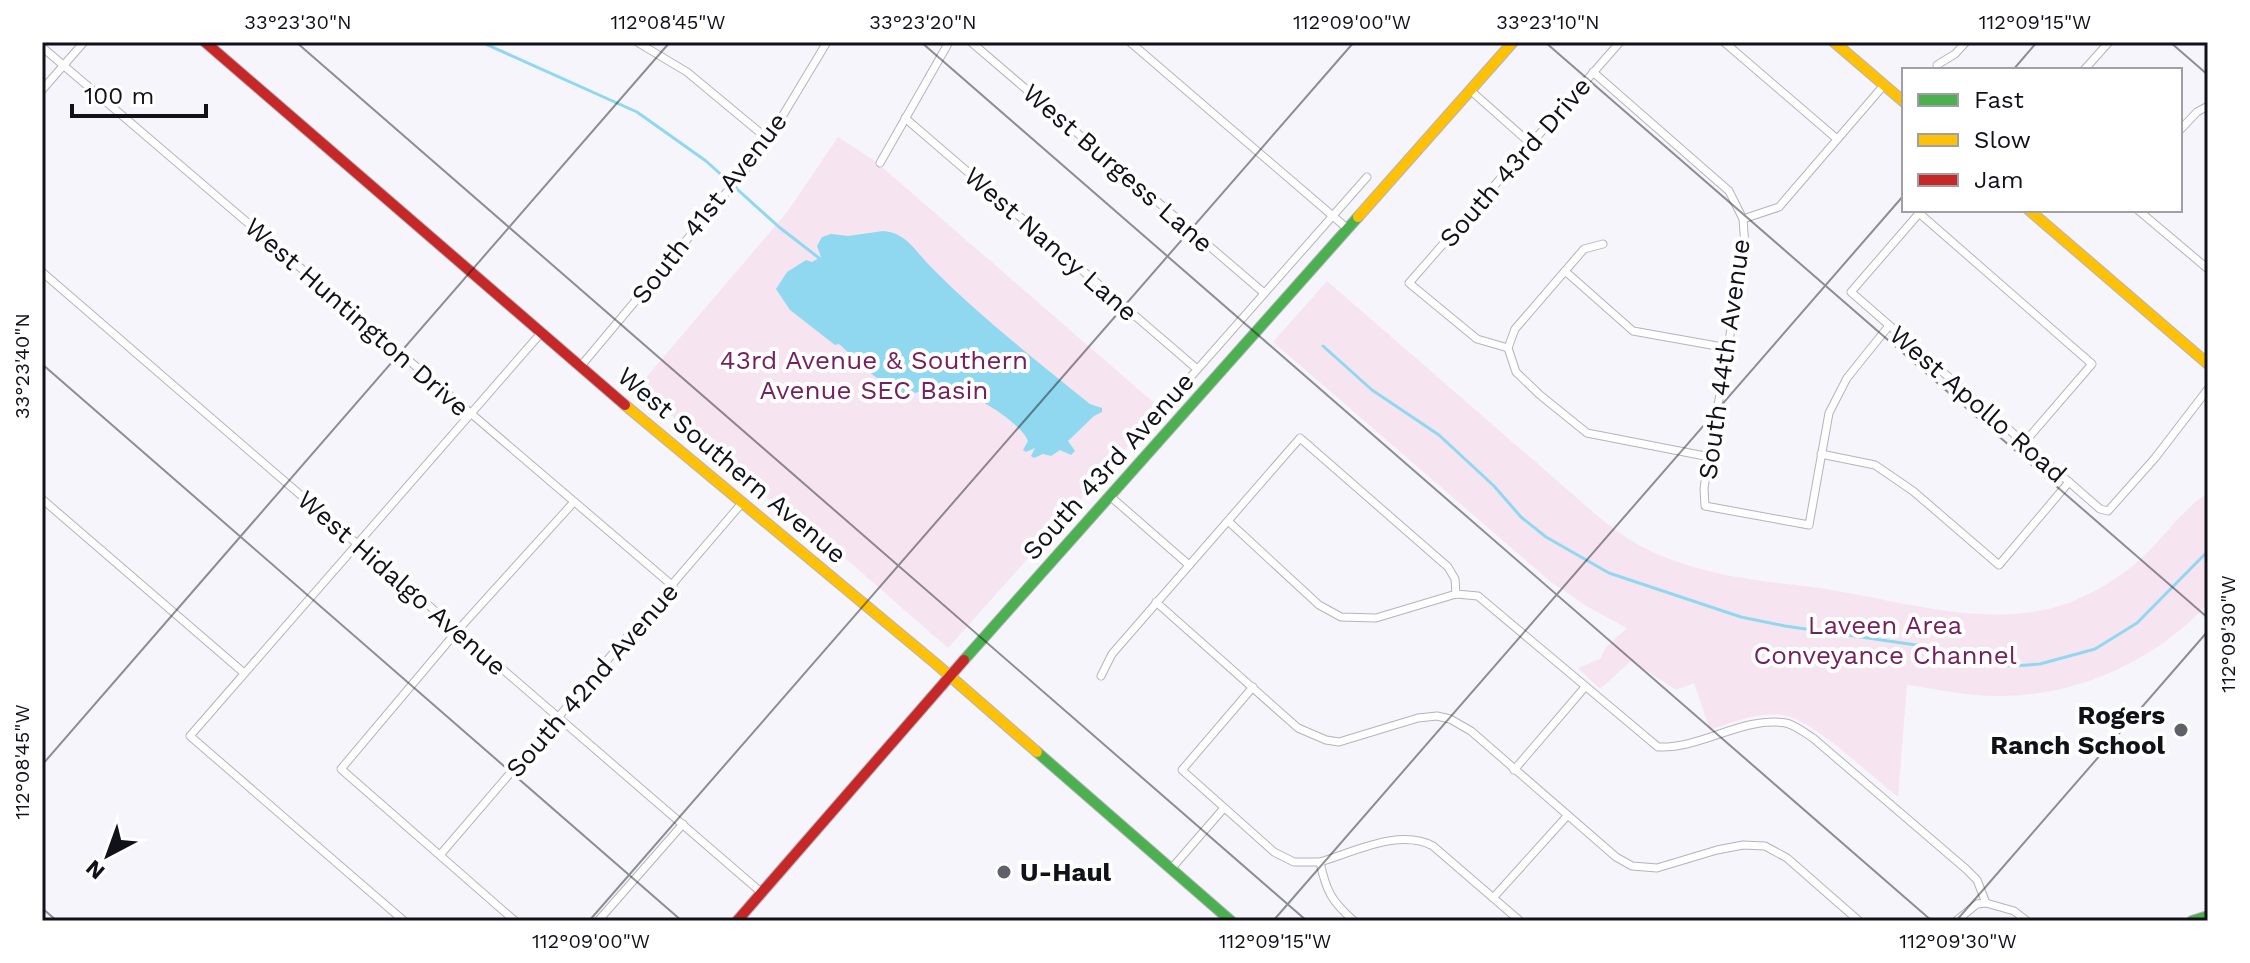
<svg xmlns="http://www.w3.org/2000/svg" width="2250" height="963" viewBox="0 0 2250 963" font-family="'Work Sans',sans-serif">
	<rect width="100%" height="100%" fill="#f5f5fb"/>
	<g fill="#f6e5f1">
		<polygon points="838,137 875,161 1161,409 948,648 829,544 814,538 638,387 788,211"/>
		<path d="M1327,281L1601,519C1623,537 1648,552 1675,561C1719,577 1767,582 1812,587C1895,598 1989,633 2071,602C2098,591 2126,574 2147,553C2168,532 2183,509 2208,493V604C2152,663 2074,698 1993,696C1964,695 1935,689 1907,685L1898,797C1872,777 1812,718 1782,715C1757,712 1733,722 1710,730L1694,683L1676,690L1631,661L1600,689L1578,668L1600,659L1606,647L1627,628L1588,607L1551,582L1273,342Z"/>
	</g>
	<path fill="#90d8f0" d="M883,231C907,233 915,251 930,266C980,317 1036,360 1090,404L1102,408V412L1094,416L1068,441L1075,451L1071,455L1060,450L1051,456L1043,454L1034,458L1031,456L1035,448L1026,452L1023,450L1028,441C1020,421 968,390 947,388C933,387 916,395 903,393C883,388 855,358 839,344L835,345L790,310L776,289L787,272L806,260L812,262L821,257L817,246L822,237L831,234L848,236Z"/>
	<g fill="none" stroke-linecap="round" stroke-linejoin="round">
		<g stroke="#90d8f0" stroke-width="3">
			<polyline points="481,42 637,112 706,161 779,227 819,258"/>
			<polyline points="1323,346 1372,390 1439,435 1494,486 1521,517 1546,537 1609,573 1741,617 1785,626 1916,645 1993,663 2014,666 2040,664 2095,649 2137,623 2208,551"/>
		</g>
		<defs>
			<g id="street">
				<polyline points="637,42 687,72 769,140"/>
				<polyline points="971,42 1264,293"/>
				<polyline points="1130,42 1348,229"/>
				<polyline points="1620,42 1409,283 1477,339 1508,348 1516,372 1540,395 1587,433 1710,457"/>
				<polyline points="1724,42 1837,139"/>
				<polyline points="42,47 673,586"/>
				<polyline points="1937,65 1955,54 1966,42"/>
				<polyline points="2084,70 2109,42"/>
				<polyline points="1593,72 1729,191 1743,219 1745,246 1704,488 1705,506 1809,525 1829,413 1847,378 1888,327"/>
				<polyline points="42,90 84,42"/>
				<polyline points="1470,90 1531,144"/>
				<polyline points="905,118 1197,369"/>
				<polyline points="2180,130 2197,112 2208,106"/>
				<polyline points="880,163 949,42"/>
				<polyline points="1922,210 1851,292 2100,509 2108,511 2155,458 2208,389"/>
				<polyline points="2138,210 2208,269"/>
				<polyline points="1919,213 2092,364 2024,443"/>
				<polyline points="1743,219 1779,207 1884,85"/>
				<polyline points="1565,271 1633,331 1728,348"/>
				<polyline points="42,272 762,893"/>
				<polyline points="1508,348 1515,329 1584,249 1603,244"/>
				<polyline points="580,367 762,150 827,42"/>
				<polyline points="1165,406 1367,177"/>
				<polyline points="1821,454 1875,465 1913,491 1999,565 2069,482"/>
				<polyline points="1111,497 1189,565"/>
				<polyline points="42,499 244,673"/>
				<path d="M1228,521L1319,605L1341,617L1376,618L1456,594L1478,596L1658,747C1702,749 1742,716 1786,723C1795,725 1805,733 1813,738L1966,869L1977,880L1986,903L2014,911L2027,921"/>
				<polyline points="1156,602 1298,728 1326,740 1339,742 1418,718 1437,716 1450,719 1471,731 1616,857 1632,866 1657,868 1717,850 1743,845 1765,846 1787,858 1859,921"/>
				<polyline points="1101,676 1112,654 1300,438 1448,567 1455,579 1456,594"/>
				<path d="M1253,687L1182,770L1274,852L1294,862H1320C1326,891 1332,902 1354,921"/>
				<polyline points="1514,770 1585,687"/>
				<polyline points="440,855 742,503"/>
				<path d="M1320,862C1354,852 1400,828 1433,846L1520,921"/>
				<polyline points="1171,869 1224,808"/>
				<polyline points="1493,898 1567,816"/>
				<polyline points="404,921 190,736 541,333"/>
				<polyline points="515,921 341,769 458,630 573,503"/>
				<polyline points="598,921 683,824"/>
				<polyline points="1956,921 1977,904 1986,903"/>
			</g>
			<g id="fast">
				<polyline points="964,660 1358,217"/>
				<polyline points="1037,752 1231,921"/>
				<polyline points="2192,921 2208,916"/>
			</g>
			<g id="slow">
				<polyline points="1834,42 1904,102"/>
				<polyline points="2029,210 2208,364"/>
				<polyline points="1358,217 1513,42"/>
				<polyline points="625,405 935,663 1037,752"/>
			</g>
			<g id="jam">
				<polyline points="205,42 625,405"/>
				<polyline points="737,921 964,660"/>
			</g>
		</defs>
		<use href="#street" stroke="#b4b4bc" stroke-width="9"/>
		<use href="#fast" stroke="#b4b4bc" stroke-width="12"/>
		<use href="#slow" stroke="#b4b4bc" stroke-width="12"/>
		<use href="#jam" stroke="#b4b4bc" stroke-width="12"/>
		<use href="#street" stroke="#fefefe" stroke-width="7"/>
		<use href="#fast" stroke="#4caf50" stroke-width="10"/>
		<use href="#slow" stroke="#ffc107" stroke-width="10"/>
		<use href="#jam" stroke="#c62828" stroke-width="10"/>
	</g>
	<path fill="none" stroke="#101119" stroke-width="2" stroke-opacity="0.45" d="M296,42L1307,921M921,42L1932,921M1545,42L2208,618M2170,42L2208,75M2013,70L2037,42M42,364L682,921M42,765L670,42M42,908L57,921M589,921L1354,42M1273,921L1904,195M1956,921L2208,631"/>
	<g fill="#606168" stroke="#fff" stroke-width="3">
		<circle cx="2181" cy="730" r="8"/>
		<circle cx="1004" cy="872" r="8"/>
	</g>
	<g text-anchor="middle" stroke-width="8" stroke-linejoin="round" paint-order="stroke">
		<g font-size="26" fill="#101119" stroke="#fff">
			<text transform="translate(1515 162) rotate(-49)" y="9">South 43rd Drive</text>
			<text transform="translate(1118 168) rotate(41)" y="9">West Burgess Lane</text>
			<text transform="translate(709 208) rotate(-52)" y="9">South 41st Avenue</text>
			<text transform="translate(1051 244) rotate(41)" y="9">West Nancy Lane</text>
			<text transform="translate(357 317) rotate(41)" y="9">West Huntington Drive</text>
			<text transform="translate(1724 359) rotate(-82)" y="9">South 44th Avenue</text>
			<text transform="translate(1978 404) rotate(41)" y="9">West Apollo Road</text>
			<text transform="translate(732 465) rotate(40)" y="9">West Southern Avenue</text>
			<text transform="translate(1108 466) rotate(-48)" y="9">South 43rd Avenue</text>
			<text transform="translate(402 583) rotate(41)" y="9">West Hidalgo Avenue</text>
			<text transform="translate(592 680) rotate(-49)" y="9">South 42nd Avenue</text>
		</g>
		<g font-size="26" fill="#77215c" stroke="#fff">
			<text x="874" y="369">43rd Avenue &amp; Southern<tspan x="874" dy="30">Avenue SEC Basin</tspan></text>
			<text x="1885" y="634">Laveen Area<tspan x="1885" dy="30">Conveyance Channel</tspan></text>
		</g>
		<g font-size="26" font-weight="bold" fill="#101119" stroke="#fff" text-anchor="end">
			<text x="2165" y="724">Rogers<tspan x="2165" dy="30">Ranch School</tspan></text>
			<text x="1020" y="881" text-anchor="start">U-Haul</text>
		</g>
	</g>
	<rect width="2250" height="963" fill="none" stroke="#ffffff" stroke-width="88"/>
	<rect x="1902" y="68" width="280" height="144" fill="#ffffff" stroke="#9fa0a3" stroke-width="2"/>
	<rect x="1918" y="94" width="40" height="12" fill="#4caf50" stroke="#9fa0a3" stroke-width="2"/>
	<text x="1974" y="108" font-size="24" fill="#101119">Fast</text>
	<rect x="1918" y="134" width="40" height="12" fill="#ffc107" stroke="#9fa0a3" stroke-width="2"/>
	<text x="1974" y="148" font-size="24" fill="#101119">Slow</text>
	<rect x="1918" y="174" width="40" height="12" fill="#c62828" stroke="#9fa0a3" stroke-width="2"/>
	<text x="1974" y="188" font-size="24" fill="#101119">Jam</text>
	<g transform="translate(108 855) rotate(221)" stroke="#ffffff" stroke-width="6" paint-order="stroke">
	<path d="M0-6L14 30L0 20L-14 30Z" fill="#101119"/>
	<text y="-12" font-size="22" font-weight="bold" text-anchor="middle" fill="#101119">N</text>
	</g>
	<path d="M72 104v12h134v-12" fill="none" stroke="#101119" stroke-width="4"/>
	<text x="84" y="104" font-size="24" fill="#101119" stroke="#ffffff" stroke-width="6" paint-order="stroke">100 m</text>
	<rect x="44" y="44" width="2162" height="875" fill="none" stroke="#101119" stroke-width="3"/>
	<g font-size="20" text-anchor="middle" fill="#101119">
		<text x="298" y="29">33°23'30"N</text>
		<text x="668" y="29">112°08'45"W</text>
		<text x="923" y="29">33°23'20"N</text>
		<text x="1352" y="29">112°09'00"W</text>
		<text x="1548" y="29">33°23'10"N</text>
		<text x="2035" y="29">112°09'15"W</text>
		<text transform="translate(22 366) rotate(-90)" y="7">33°23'40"N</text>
		<text transform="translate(2228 634) rotate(-90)" y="7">112°09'30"W</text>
		<text transform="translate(22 762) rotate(-90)" y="7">112°08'45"W</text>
		<text x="591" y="948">112°09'00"W</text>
		<text x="1275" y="948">112°09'15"W</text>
		<text x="1958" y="948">112°09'30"W</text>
	</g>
</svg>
